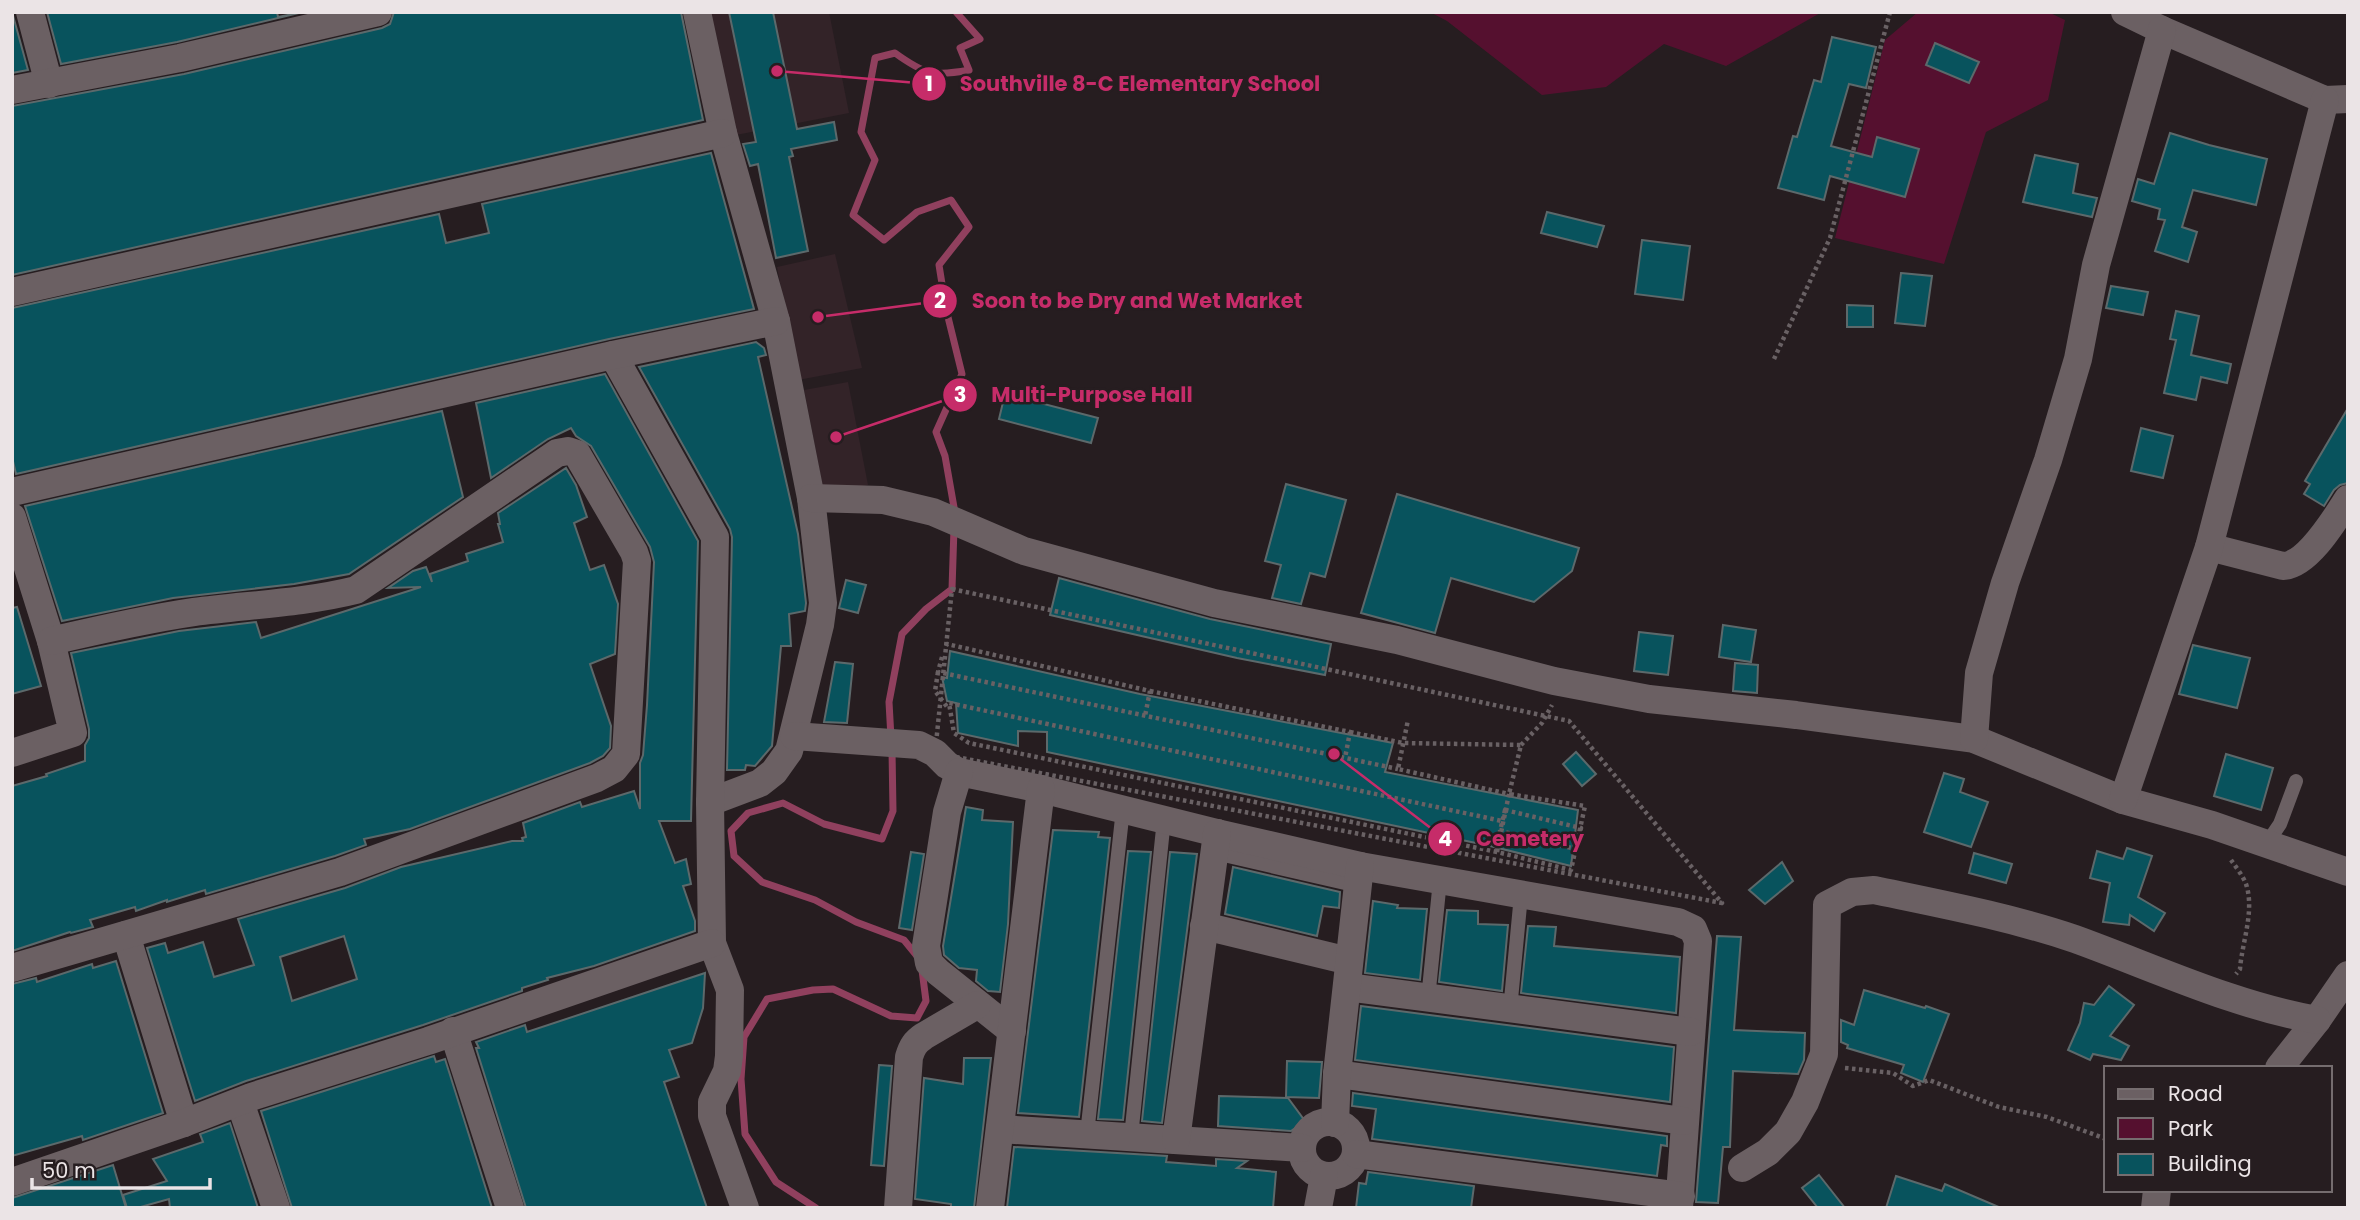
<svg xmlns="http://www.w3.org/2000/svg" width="2360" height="1220" viewBox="0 0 2360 1220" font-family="Poppins,sans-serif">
	<rect width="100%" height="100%" fill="#261d20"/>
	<g fill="#332328">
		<polygon points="701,12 829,12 849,113 726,137"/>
		<polygon points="835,254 862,368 798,380 777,267"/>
		<polygon points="848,382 868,485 824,493 804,390"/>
	</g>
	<g fill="#55102f">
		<polygon points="1430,12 1822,12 1726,66 1664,44 1606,87 1542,95 1447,21"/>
		<polygon points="1918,12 2048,12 2065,20 2048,100 1986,132 1944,264 1835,238 1885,40"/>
	</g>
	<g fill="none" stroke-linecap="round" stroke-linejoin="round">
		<g stroke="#90405e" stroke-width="7">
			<path d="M955,513L945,456L936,432L962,374L946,309L939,265L969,227L951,200L917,212L884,240L853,215L875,160L861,132L875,58L895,53C924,74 933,77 969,70L960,48L980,39L956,12"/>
			<polyline points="891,738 889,702 902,634 926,609 952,589 954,528"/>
			<polyline points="892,750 893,811 882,839 824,824 783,803 748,813 731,831 734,856 762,882 815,900 856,922 904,940 917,956"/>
			<polyline points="816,1208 776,1182 745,1134 741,1079 744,1037 767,999 813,990 833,989 891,1016 917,1018 926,1001 922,970"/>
		</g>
	</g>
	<g fill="#08535d" stroke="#5c696b" stroke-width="2" fill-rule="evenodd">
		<polygon points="12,12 28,70 12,73"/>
		<polygon points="47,12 277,12 278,17 303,12 177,42 61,64"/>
		<polygon points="394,12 681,12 703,120 12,275 12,106 184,74 382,28 390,24"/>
		<polygon points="729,12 773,12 797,129 834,122 837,140 791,149 793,156 789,157 808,251 776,258 758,164 750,166 743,144 756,142"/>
		<polygon points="1832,37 1876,47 1866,88 1849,84 1831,146 1872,157 1877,137 1919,149 1905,197 1830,176 1824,200 1778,188 1793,136 1797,137 1814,80 1821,82"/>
		<polygon points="1935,43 1979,62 1969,83 1926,65"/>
		<polygon points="2170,133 2209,145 2267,159 2256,205 2193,190 2182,227 2197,232 2188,262 2155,251 2165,220 2158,219 2160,209 2132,201 2138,179 2154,184"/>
		<polygon points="711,153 754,309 609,339 16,474 12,457 12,308 439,214 446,243 489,233 482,204"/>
		<polygon points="2035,155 2078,164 2073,193 2097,198 2092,217 2023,202"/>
		<polygon points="1547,212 1604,226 1597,247 1541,233"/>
		<polygon points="1642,240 1690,246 1683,300 1635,294"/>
		<polygon points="1901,273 1932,276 1925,326 1895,323"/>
		<polygon points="2111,286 2148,292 2143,315 2106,308"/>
		<polygon points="1847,305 1873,306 1873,327 1847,327"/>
		<polygon points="2176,311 2199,316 2191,355 2231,364 2227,383 2201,377 2196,400 2164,393 2176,340 2170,339"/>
		<polygon points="756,342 764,348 766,355 758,357 798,534 806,603 805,611 789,614 791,646 781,646 772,746 755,766 746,765 745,770 727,770 732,537 730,529 639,367"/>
		<path d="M605,374L698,541L691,821H659L675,863L686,859L691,884L683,886L695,921V931L594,966L547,978L548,980L522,988V991L423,1025L246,1081L195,1101L147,948L165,943L168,953L203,942L214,977L254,965L238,919L345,888L401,867L512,841H523L522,838L526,837L523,823L580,802L582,807L634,791L640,809V763L643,755L647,705L654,562L650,547L591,446L576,436L571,428L548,439L491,478L476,403ZM344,936L357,979L292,1001L280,957Z"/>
		<polygon points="1005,394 1098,418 1091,443 999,419"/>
		<polygon points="2348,408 2348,483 2340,485 2334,490 2324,506 2304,494 2310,484 2305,481"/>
		<polygon points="442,411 463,497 349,574 294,584 173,598 62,621 25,506"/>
		<polygon points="2141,428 2173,436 2163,478 2131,471"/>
		<polygon points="566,468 576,485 587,517 574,523 590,570 604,565 618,604 615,654 590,664 611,726 610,748 603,756 590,763 410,829 364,839 366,845 335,856 206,894 205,890 167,902 167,900 136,911 135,907 90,920 93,927 71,933 70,932 12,951 12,786 47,776 46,774 85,761 85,745 89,738 89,729 71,653 179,631 256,622 261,638 421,587 388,588 413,571 426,567 432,582 430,574 468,561 466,554 503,542 498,524 500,524 498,513"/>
		<polygon points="1286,484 1346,500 1325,577 1310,573 1301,604 1272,598 1281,565 1265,561"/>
		<polygon points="1397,494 1579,548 1572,571 1534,602 1451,578 1435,633 1361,613"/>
		<polygon points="1059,578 1210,619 1331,644 1325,675 1237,658 1050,615"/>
		<polygon points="846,580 866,585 858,613 839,608"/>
		<polygon points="17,607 41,686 12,694 12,608"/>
		<polygon points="1723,625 1756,630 1751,662 1719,657"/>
		<polygon points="1639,632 1673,636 1668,675 1634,671"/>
		<polygon points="2193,645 2250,658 2237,708 2179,694"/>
		<polygon points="950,651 1140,694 1393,743 1385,772 1578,810 1571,866 1490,846 1047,752 1047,732 1018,731 1018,746 958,733 956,703 947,701 942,677 947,678"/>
		<polygon points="835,662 853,664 847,723 824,722"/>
		<polygon points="1735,663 1758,665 1757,693 1733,691"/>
		<polygon points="1576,752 1596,774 1582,786 1563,764"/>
		<polygon points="2226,754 2273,768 2261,810 2214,796"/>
		<polygon points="1944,773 1964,779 1960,792 1988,802 1971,847 1924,832"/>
		<polygon points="966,807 983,810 982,820 1013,822 1008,924 1000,992 988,991 976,981 977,970 959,968 944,955 943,946"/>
		<polygon points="1053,830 1099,832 1098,837 1110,838 1079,1117 1018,1113"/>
		<polygon points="2127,848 2152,856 2138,897 2165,913 2154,931 2130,915 2129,925 2103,922 2110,883 2090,878 2097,851 2123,859"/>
		<polygon points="1128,851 1151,852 1123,1120 1098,1119"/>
		<polygon points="911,852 924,854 912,930 899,928"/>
		<polygon points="1170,852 1197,854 1162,1123 1142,1121"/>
		<polygon points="1974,853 2012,864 2006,883 1969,873"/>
		<polygon points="1782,862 1793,881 1765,904 1749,890"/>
		<polygon points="1233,867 1340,892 1339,908 1323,906 1317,936 1225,914"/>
		<polygon points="1373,901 1398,905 1397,908 1427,909 1420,980 1365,973"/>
		<polygon points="1447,910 1478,911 1478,924 1508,925 1502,991 1439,982"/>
		<polygon points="1528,926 1556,927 1554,946 1680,957 1676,1013 1521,993"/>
		<polygon points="1717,936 1741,937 1734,1030 1805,1033 1804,1060 1798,1074 1733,1071 1730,1147 1723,1147 1718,1203 1696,1202"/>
		<polygon points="116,961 163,1113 83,1140 82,1136 12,1156 12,984 36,978 37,982 92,964 93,968"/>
		<polygon points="705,973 703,1008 692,1043 669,1050 679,1077 664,1082 707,1208 526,1208 476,1048 479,1048 476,1042 525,1025 527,1032"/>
		<polygon points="2109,986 2134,1005 2110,1036 2129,1046 2121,1060 2093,1054 2090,1060 2068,1050 2080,1023 2084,1003 2094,1005"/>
		<polygon points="1864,990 1925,1008 1926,1006 1949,1014 1923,1082 1901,1073 1904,1065 1847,1048 1848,1045 1841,1042 1841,1020 1854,1025"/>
		<polygon points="1361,1006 1674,1047 1670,1102 1355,1060"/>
		<polygon points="434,1056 436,1062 445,1059 492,1208 292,1208 261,1111"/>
		<polygon points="964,1058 991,1058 974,1208 951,1208 951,1204 915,1199 924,1078 963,1084"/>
		<polygon points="1287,1061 1322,1062 1319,1098 1286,1097"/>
		<polygon points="879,1065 892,1066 884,1166 871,1165"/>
		<polygon points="1353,1093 1667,1136 1667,1146 1661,1145 1657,1176 1372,1139 1376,1109 1352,1106"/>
		<polygon points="1219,1096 1288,1098 1305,1121 1291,1131 1218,1126"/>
		<polygon points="230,1123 258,1208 170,1208 169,1199 137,1208 127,1208 123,1195 167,1181 153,1159 203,1142 200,1134"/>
		<polygon points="1014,1147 1167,1156 1166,1162 1216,1166 1216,1159 1247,1161 1237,1168 1276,1172 1273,1208 1007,1208"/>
		<polygon points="113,1165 126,1208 12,1208 12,1198"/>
		<polygon points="1368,1172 1474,1186 1471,1208 1356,1208 1359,1183 1366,1184"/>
		<polygon points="1819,1175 1845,1208 1818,1208 1802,1188"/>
		<polygon points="1896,1176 1942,1191 1945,1184 2001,1208 1886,1208"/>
	</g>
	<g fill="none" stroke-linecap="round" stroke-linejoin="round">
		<g stroke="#696164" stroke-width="4.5" stroke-dasharray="3.5 3.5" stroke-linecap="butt">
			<polyline points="1774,359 1830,238 1890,12"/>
			<polygon points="952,589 1569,721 1722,903 935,753"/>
			<polyline points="946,646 947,644 1150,691 1145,716"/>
			<polyline points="942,657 938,672 1398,769"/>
			<polyline points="938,672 935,691 948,708"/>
			<polyline points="1150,691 1350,732 1345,758"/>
			<polyline points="1350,732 1403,743 1521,745 1509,794 1585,806 1571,870 1497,852 1509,794 1398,769 1408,720"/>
			<polyline points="1521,745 1542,723 1552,705"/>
			<polygon points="1505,810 1581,828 1576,849 1500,831"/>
			<polyline points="1497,852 969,743 954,733 949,703 1502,821"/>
			<path d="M2231,860C2236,867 2243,876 2246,884C2255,911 2242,942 2240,969L2236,974"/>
			<polyline points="1845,1068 1893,1073 1913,1086 1929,1080 1999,1107 2047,1117 2106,1139"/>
		</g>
		<g stroke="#6b6063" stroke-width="14">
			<polyline points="2267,843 2280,824 2296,781"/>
			<polyline points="1215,853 1358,886"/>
			<polyline points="1428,999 1440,880"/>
			<polyline points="1510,1010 1521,895"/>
			<polyline points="1087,1134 1123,809"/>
			<polyline points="1131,1137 1164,819"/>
		</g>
		<g stroke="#6b6063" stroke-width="28">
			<polyline points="30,12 49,84"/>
			<polyline points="697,12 723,133 776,321 811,498 823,603 820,625 789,751 774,772 760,783 710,802"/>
			<polyline points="2125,12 2162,30 2325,100 2348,99"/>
			<polyline points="12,90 180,58 378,12"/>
			<polyline points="12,292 723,133"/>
			<polyline points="613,355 715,537 710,802 712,943 730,990 729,1056 727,1071 712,1102 712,1116 745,1208"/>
			<polyline points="12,492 613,355 776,321"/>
			<polyline points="811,498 883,500 933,512 1024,551 1214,603 1397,640 1554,681 1649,699 1796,715 1974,739 2123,800 2212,825 2348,872"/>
			<polyline points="12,517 51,641 73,733 12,753"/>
			<path d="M2209,547L2283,566C2308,565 2335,519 2348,499"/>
			<polyline points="794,736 919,745 935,753 947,765 959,772 1041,789 1217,833 1360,866 1678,922 1693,929 1698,941 1679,1208"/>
			<polyline points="1974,739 1979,673 2005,583 2048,460 2078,359 2096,265 2162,30"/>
			<polyline points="959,772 947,812 926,946 929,963 938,972 1012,1031"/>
			<polyline points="2123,800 2209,547 2325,100"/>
			<polyline points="1204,926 1349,961"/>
			<polyline points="126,935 184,1123"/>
			<path d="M12,968L340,872L597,778L614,769L626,754L637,561L634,552L577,454L568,451L557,453L356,590C304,603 247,605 194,612C146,619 98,630 51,641"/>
			<polyline points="1347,987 1691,1032"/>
			<polyline points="453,1031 510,1208"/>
			<polyline points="2279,1068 2317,1020 2348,975"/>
			<polyline points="1337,1074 1684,1121"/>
			<polyline points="240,1102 276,1208"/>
			<circle cx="1329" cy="1149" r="27"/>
			<polyline points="1335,1123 1337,1074 1360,866"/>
			<polyline points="1000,1129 1302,1148"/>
			<polyline points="1176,1140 1217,833"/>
			<polyline points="1356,1154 1681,1196"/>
			<path d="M1742,1168L1768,1152L1788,1132L1805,1102L1824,1054L1827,905L1852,892L1874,890C1941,904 2010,917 2075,939C2155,968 2233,1005 2317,1020"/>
			<polyline points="12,1182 184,1123 251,1097 428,1041 712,943"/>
			<path d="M898,1208L909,1057C912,1047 915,1042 924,1036L977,1005"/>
			<polyline points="990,1208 1041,789"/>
			<polyline points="1318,1208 1324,1176"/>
			<polyline points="2155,1208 2157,1190"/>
		</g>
	</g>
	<path fill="none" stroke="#c62c69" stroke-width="2.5" d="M777 71L929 84M818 317L940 301M836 437L960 395M1334 754L1445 839"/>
	<g fill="#c62c69" stroke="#261d20" stroke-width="2.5">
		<circle cx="777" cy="71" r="7"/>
		<circle cx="818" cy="317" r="7"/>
		<circle cx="836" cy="437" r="7"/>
		<circle cx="1334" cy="754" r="7"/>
		<circle cx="929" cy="84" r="18"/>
		<circle cx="940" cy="301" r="18"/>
		<circle cx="960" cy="395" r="18"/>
		<circle cx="1445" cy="839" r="18"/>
	</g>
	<g font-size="21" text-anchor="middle" font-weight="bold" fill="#fff">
		<text x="929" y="91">1</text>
		<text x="940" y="308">2</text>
		<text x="960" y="402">3</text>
		<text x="1445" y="846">4</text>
	</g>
	<g font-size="21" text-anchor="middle" font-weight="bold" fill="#c62c69" stroke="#261d20" stroke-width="5" stroke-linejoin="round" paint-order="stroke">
		<text x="1140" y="91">Southville 8-C Elementary School</text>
		<text x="1137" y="308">Soon to be Dry and Wet Market</text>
		<text x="1092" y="402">Multi-Purpose Hall</text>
		<text x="1530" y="846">Cemetery</text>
	</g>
	<rect width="2360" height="1220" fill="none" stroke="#ebe4e6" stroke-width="28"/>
	<rect x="2104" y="1066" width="228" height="126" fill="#261d20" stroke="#756d6f" stroke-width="2"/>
	<rect x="2118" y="1089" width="35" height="10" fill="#6b6063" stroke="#756d6f" stroke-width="2"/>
	<text x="2168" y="1101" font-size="21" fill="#ebe4e6">Road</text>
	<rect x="2118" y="1118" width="35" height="21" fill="#55102f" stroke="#756d6f" stroke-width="2"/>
	<text x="2168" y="1136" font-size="21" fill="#ebe4e6">Park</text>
	<rect x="2118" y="1154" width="35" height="21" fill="#08535d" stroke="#756d6f" stroke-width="2"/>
	<text x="2168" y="1171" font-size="21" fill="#ebe4e6">Building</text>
	<path d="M32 1178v10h178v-10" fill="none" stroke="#ebe4e6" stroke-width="3.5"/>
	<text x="42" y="1178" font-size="21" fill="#ebe4e6" stroke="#261d20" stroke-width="5" paint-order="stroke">50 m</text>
</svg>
